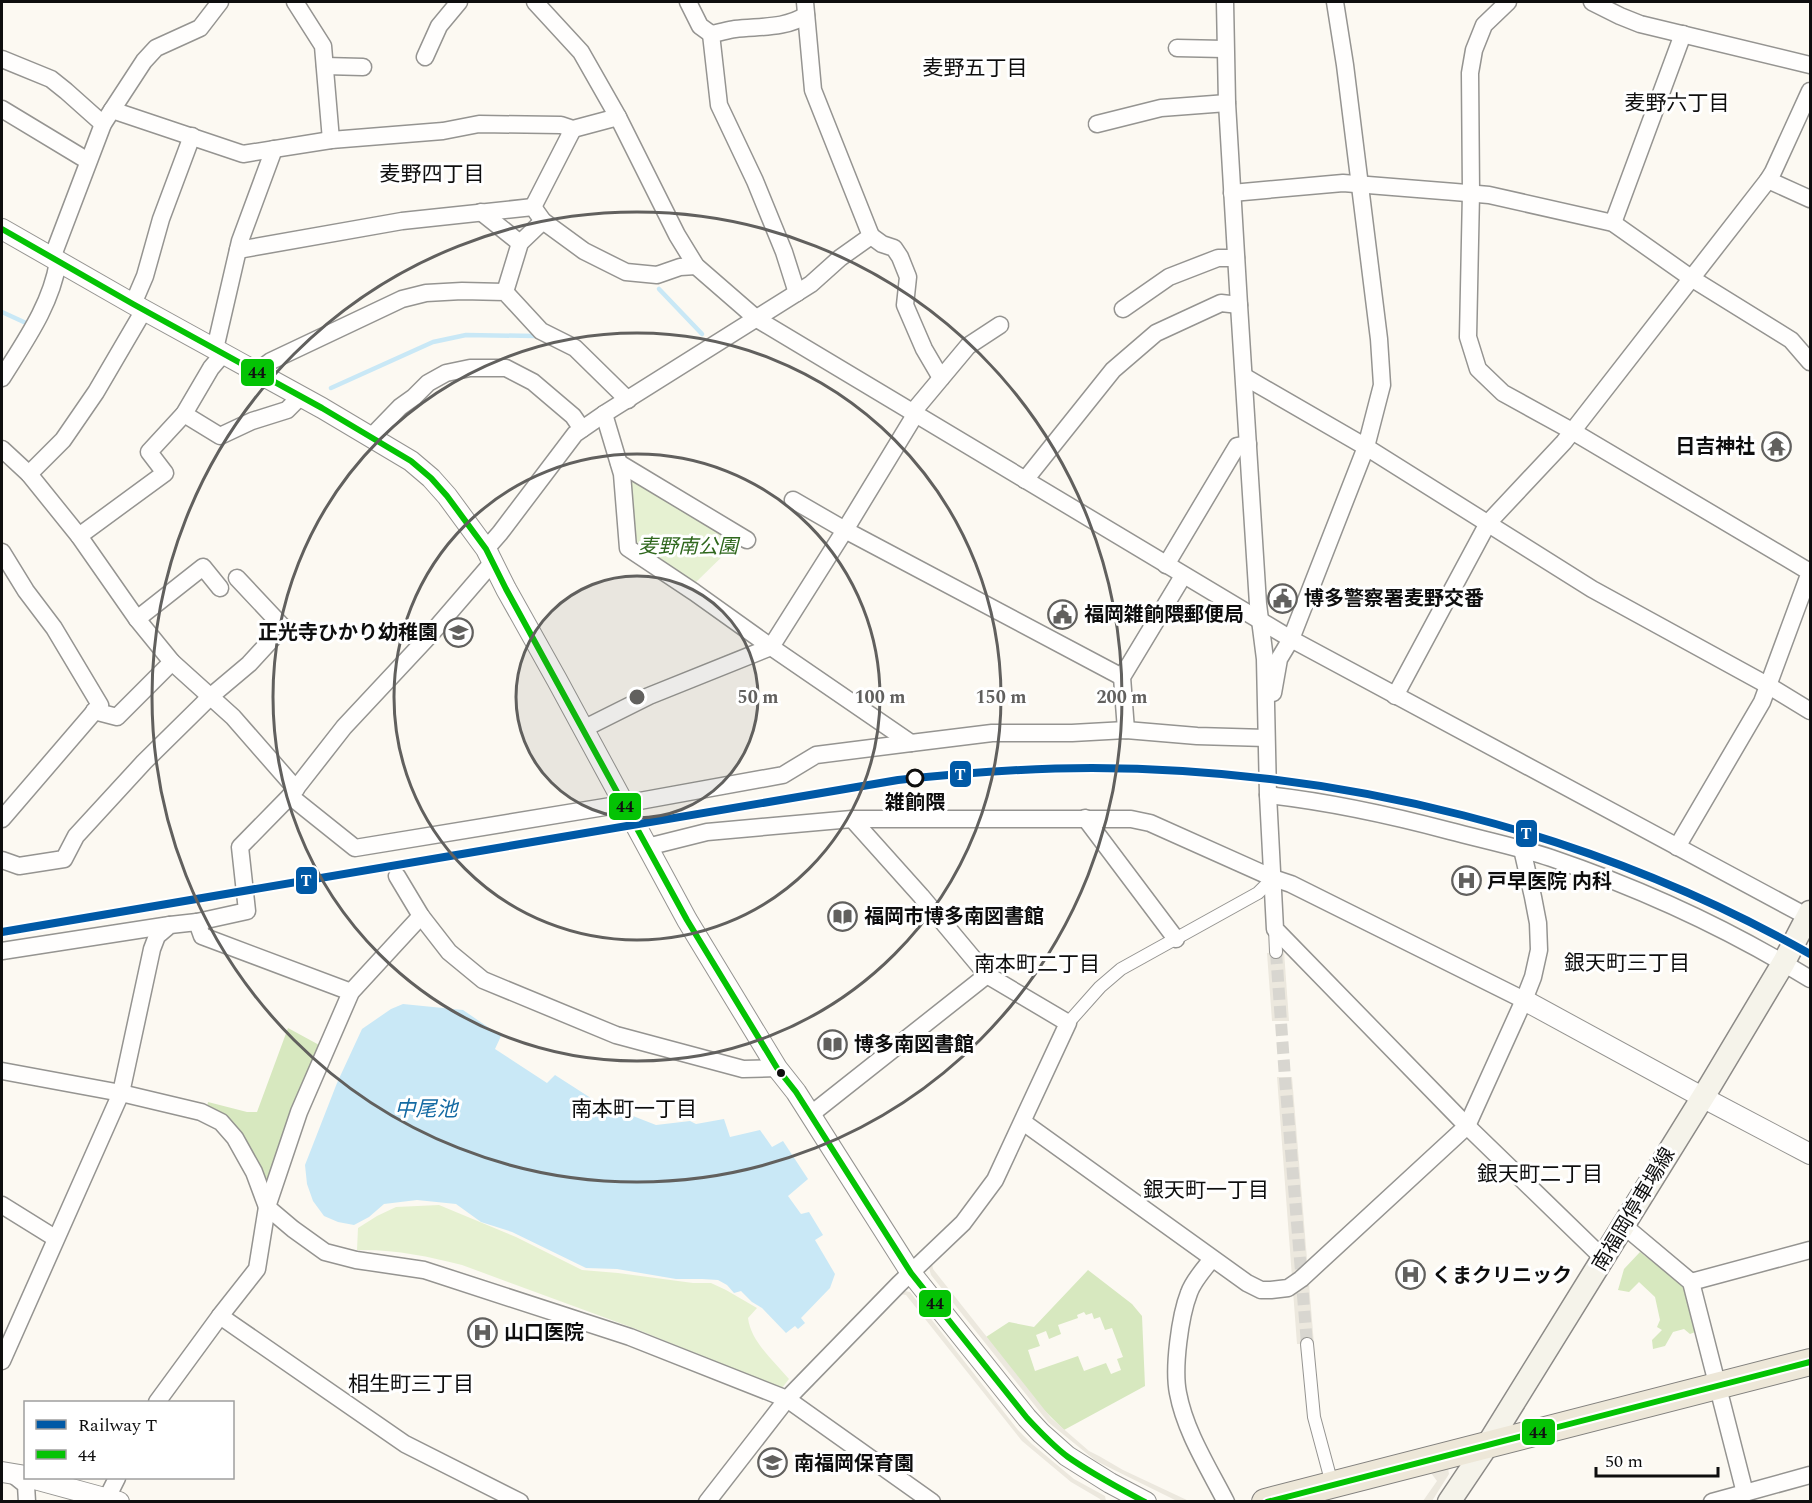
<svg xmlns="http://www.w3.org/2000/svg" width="1812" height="1503" viewBox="0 0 1812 1503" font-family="Spectral,'Noto Sans JP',serif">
	<rect width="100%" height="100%" fill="#fcf9f2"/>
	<g fill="#e6f1d2">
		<polygon points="629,478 737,542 694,584 634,543"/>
		<path d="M439,1205L516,1237L582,1270L618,1273L693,1283H711L726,1290L757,1308L748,1318C751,1342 774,1361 789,1379L782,1388L636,1329L462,1265C427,1256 393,1249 357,1250L358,1228L377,1216L396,1207Z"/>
	</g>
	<g fill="#d7e8bf" fill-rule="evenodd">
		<polygon points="288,1028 321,1046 269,1189 207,1108 208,1102 247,1112 257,1112"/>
		<polygon points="1640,1252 1689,1290 1698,1331 1690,1334 1684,1329 1673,1332 1665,1346 1653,1349 1652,1340 1662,1330 1657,1327 1660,1320 1655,1297 1639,1282 1629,1292 1618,1290 1624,1269"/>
		<path d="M1088,1270L1132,1304L1142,1316L1145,1386L1064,1430L1043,1409L986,1337L1009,1322L1034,1327ZM1084,1312L1086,1315L1092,1313L1094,1319L1100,1317L1105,1330L1112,1328L1123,1357L1117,1359L1121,1370L1111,1374L1106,1363L1084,1371L1078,1356L1035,1371L1028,1350L1040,1346L1036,1335L1046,1331L1049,1339L1061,1334L1058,1325L1078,1318L1077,1315Z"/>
	</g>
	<g fill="#ece8de">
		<polygon points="1284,951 1289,1021 1272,1021 1267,953"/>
		<polygon points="1277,1077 1292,1077 1314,1344 1297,1344"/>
		<polygon points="932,1262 933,1269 1051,1418 1089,1451 1099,1456 1123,1470 1189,1501 1177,1501 1096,1461 1048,1422 931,1275 929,1268"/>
		<polygon points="905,1291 910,1292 1018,1430 1032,1444 1074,1479 1105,1496 1106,1501 1101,1501 1100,1499 1071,1482 1022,1441 906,1295 900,1294"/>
		<polygon points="1448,1468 1449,1474 1432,1501 1423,1501 1437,1481 1431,1473 1350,1494 1352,1488"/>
	</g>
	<polygon fill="#c9e8f6" points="403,1004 463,1010 501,1036 495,1049 547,1083 555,1075 597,1102 656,1125 690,1121 696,1124 724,1119 730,1137 760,1130 772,1147 783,1141 808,1179 788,1196 801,1214 809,1212 823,1235 815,1240 835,1274 830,1288 801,1318 805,1323 798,1329 795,1326 786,1333 762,1308 752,1302 741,1291 734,1293 727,1285 718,1280 702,1279 676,1279 617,1269 586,1268 512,1232 481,1222 456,1204 417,1200 384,1204 369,1217 354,1225 338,1222 324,1216 313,1201 307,1184 305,1165 337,1083 362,1029 391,1009"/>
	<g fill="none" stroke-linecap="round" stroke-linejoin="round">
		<g stroke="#c9e8f6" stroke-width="4.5">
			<polyline points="659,289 702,334"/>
			<polyline points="2,312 26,323"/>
			<polyline points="331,388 433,342 466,335 535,336"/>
		</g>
		<polyline stroke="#d8d6d0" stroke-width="12" stroke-dasharray="12 6" stroke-linecap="butt" points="1276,952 1285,1078 1307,1344"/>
		<defs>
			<g id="pedestrian">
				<polyline points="1275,929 1276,952"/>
				<polyline points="1068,1023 1100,987 1121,969 1258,893 1273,878"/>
				<polyline points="1307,1344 1314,1417 1332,1484"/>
			</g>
			<g id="minor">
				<polyline points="295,2 323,46 331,140"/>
				<polyline points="535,2 581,52 618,117 677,235 696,266 757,319 1291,639 1808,917"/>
				<polyline points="688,2 700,26 711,34"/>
				<polyline points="1225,2 1227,103 1239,305 1258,604 1265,659 1268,795 1275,929 1467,1126 1603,1258"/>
				<polyline points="1508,2 1484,25 1474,50 1470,73 1471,193 1468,337 1478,369 1503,393 1572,431 1810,572 1762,702 1677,847"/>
				<polyline points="1592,2 1620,16 1640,24 1810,65"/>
				<polyline points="1177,48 1224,49"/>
				<polyline points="425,57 439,26 459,2"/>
				<polyline points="2,59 51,79 66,91 103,124"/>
				<polyline points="325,66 363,67"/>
				<polyline points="2,109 88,161"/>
				<polyline points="112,110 144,61 156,48 200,28 220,2"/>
				<polyline points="1097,124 1161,108 1227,103"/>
				<polyline points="1768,180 1810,199"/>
				<polyline points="1232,193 1343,183 1455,192 1489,195 1613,223 1691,278 1791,340 1810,362"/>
				<polyline points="533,207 573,129"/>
				<polyline points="481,212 520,243"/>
				<polyline points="1613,223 1683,34"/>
				<polyline points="871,236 882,244 894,248 900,257 908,277 905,305 924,349 941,378"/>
				<polyline points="238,250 402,221 533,207 543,221 584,251 626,272 657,275 680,267 696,266"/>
				<polyline points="52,258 103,124 112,110 243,154 331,140 443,131 479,124 561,125 573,129 618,117"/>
				<polyline points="505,292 520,243 543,221"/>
				<path d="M797,293L784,252L755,181L719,105L711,34C719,33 727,30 735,29C759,26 785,29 806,15"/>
				<polyline points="133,304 145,276 161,219 192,136"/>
				<polyline points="1123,309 1169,277 1218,258 1236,258"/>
				<polyline points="215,349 240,241 274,149"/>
				<polyline points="256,372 271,361 402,299 426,293 462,291 505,292 541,331 575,348 628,400"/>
				<polyline points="1245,377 1366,447 1592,589 1769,686 1810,711"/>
				<path d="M2,378C25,341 51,305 58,262"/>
				<polyline points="912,413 968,346 1000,325"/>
				<polyline points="184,414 220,436 252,421 287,410 301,396"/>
				<polyline points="604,414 622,474 628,548 694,592 771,647"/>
				<polyline points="915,415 845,530 1122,677"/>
				<polyline points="371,437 400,407 414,397 428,383 446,373 470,368 506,368 533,382 573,416 582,429"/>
				<polyline points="2,449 29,474 79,536 137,619 172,662 233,717 296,789"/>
				<polyline points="619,463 747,540"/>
				<polyline points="29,474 63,440 96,392 144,310"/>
				<polyline points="1025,480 1113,370 1156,333 1221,303 1239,305"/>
				<polyline points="793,500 845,530 771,647 911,743 992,733 1072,733 1126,730 1197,736 1266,738"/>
				<polyline points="79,536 165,473 149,452 184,414 211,368 223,354"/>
				<polyline points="486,549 500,533 575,434 604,414 811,284 840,258 871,236 813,90 805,2"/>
				<polyline points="2,552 26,591 54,628 100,705 2,819"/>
				<polyline points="1166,565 1237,446 1248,444"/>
				<polyline points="137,619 203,567 220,588"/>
				<polyline points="1273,693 1279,659 1291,639 1366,447 1382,385 1379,339 1345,65 1335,2"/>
				<polyline points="1395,696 1488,523 1564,442 1768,180 1773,172 1810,91"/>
				<polyline points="94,711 117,717 172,662"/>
				<polyline points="583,729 649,696 771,647"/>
				<polyline points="1126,730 1122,677 1183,576"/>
				<path d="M1268,795C1330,802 1390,815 1450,831C1484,840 1518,847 1551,858C1642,889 1729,929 1810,979"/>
				<polyline points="290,796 355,848 623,804 783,775 816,755 911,743"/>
				<polyline points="1085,818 1176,939"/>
				<polyline points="647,847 707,832 852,819 1131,819 1150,823 1273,878 1291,884 1524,1000"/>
				<polyline points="2,860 19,866 64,859 76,836 144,762 211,696 249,664 283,627 237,578"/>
				<polyline points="397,876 421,916 449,952 483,980 616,1035 743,1069 777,1068"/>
				<polyline points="197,922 202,936 351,992"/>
				<polyline points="2,951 170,925"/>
				<polyline points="2,1071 121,1093 201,1112 221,1122 235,1138 254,1172 267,1207 293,1229 325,1252 356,1260 424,1270 630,1337 787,1399 932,1502"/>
				<polyline points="810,1115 987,975 921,896 852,819"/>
				<polyline points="1023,1122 1247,1283 1261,1290 1271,1290 1288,1288 1301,1279 1467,1126 1524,1000 1533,977 1539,950 1538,923 1533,897 1522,849"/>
				<polyline points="2,1205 55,1238"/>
				<polyline points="1623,1225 1691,1282 1745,1493"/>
				<path d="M1212,1259C1204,1269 1193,1281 1189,1293C1180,1316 1173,1368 1178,1393C1185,1431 1208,1467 1226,1502"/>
				<polyline points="1691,1282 1810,1250"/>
				<polyline points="220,1316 405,1444 520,1502"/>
				<polyline points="2,1361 121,1093 152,949 157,936 170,925 197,922 247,911 240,847 290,796 344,727 430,635 492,563"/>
				<polyline points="157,1402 220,1316 257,1269 267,1207 299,1112 351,992 421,916"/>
				<polyline points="11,1473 26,1485 27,1502"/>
				<polyline points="107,1498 117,1478"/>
				<polyline points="707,1502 787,1399 899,1284 963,1223 995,1180 1068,1023 987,975"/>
				<polyline points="1712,1502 1810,1475"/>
			</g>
			<g id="tertiary">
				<polyline points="2,229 133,304 322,408 411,461 431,478 447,496 486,549 506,589 557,680 687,920 777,1068 796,1092 911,1273 1027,1418 1041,1433 1067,1456 1110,1483 1146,1502"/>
				<polyline points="1524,1000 1702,1097 1810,1154"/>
				<polyline points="2,1472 26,1476"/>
				<polyline points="31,1478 119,1502"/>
			</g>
			<polyline id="secondary" points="1449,1502 1488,1444 1711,1084 1784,962 1810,912"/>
			<polyline id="primary" points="1265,1502 1810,1362"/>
		</defs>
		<use href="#pedestrian" stroke="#959491" stroke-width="14"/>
		<use href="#minor" stroke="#959491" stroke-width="19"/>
		<use href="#tertiary" stroke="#959491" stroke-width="22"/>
		<use href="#secondary" stroke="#8c8a87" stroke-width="25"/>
		<use href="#primary" stroke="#82817e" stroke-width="28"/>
		<use href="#pedestrian" stroke="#fffefd" stroke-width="12"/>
		<use href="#minor" stroke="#fffefd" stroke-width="16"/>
		<use href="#tertiary" stroke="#fffefd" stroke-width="20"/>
		<use href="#secondary" stroke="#f5f3ea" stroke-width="22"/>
		<use href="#primary" stroke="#ede7d8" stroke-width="26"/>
		<defs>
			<g id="bus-1">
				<path d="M2,229L133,304L322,408L411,461L431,478L447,496L486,549L506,589L687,920L777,1068L796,1092L911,1273L1027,1418C1040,1432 1053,1446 1068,1457C1092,1474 1119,1488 1145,1502"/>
				<polyline points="1267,1502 1810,1362"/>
			</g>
		</defs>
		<use href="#bus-1" stroke="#fff" stroke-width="10"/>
		<use href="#bus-1" stroke="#04c304" stroke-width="6"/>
		<defs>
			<path id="rail-1" d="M2,932L898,780C962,773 1027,768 1092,768C1342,769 1592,831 1810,954"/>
		</defs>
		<use href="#rail-1" stroke="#fff" stroke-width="12"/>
		<use href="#rail-1" stroke="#0059a6" stroke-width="8"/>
	</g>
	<circle cx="637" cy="697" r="121" fill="#61605e" fill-opacity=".12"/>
	<g fill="none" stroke="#61605e" stroke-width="3">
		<circle cx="637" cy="697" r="121"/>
		<circle cx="637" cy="697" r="243"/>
		<circle cx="637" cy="697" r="364"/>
		<circle cx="637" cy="697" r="485"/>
	</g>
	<defs>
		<symbol id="temple-ring" viewBox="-11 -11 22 22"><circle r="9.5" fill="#fff" stroke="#61605e" stroke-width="1.5"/><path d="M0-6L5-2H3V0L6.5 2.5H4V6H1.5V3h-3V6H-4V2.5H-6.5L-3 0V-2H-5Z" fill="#61605e"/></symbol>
		<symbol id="civic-ring" viewBox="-11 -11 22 22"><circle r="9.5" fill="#fff" stroke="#61605e" stroke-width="1.5"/><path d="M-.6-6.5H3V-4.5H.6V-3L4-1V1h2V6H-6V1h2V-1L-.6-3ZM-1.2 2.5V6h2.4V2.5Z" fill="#61605e"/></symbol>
		<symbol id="school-ring" viewBox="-11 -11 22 22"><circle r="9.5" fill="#fff" stroke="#61605e" stroke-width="1.5"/><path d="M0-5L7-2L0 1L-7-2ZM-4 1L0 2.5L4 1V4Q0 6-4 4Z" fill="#61605e"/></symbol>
		<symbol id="hospital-ring" viewBox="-11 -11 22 22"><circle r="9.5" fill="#fff" stroke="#61605e" stroke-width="1.5"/><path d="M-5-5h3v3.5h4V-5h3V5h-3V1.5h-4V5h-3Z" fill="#61605e"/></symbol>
		<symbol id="library-ring" viewBox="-11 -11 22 22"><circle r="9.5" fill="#fff" stroke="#61605e" stroke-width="1.5"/><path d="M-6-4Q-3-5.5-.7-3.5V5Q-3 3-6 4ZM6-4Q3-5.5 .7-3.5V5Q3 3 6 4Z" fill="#61605e"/></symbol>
	</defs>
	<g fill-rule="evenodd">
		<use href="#temple-ring" x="1760" y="430" width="33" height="33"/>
		<use href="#civic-ring" x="1266" y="582" width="33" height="33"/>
		<use href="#civic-ring" x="1046" y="598" width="33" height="33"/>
		<use href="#school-ring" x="442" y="616" width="33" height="33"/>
		<use href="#hospital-ring" x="1450" y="864" width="33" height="33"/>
		<use href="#library-ring" x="826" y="900" width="33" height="33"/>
		<use href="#library-ring" x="816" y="1028" width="33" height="33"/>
		<use href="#hospital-ring" x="1394" y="1258" width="33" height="33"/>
		<use href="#hospital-ring" x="466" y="1316" width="33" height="33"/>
		<use href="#school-ring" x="756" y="1446" width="33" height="33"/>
	</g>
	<circle fill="#fff" stroke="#0e0e0e" stroke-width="3" cx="915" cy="778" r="8"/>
	<circle fill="#0e0e0e" stroke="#fff" stroke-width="2" cx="781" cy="1073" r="5"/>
	<g text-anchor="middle" stroke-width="6" stroke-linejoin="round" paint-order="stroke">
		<g font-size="20" font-weight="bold" fill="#0e0e0e" stroke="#fff" text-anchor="start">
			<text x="1755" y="453" text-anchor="end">日吉神社</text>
			<text x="1304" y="605">博多警察署麦野交番</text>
			<text x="1084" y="621">福岡雑餉隈郵便局</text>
			<text x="438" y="639" text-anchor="end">正光寺ひかり幼稚園</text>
			<text x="1487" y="888">戸早医院 内科</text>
			<text x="864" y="923">福岡市博多南図書館</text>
			<text x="854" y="1051">博多南図書館</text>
			<text x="1432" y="1282">くまクリニック</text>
			<text x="504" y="1339">山口医院</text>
			<text x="794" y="1470">南福岡保育園</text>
		</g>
		<g font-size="20" font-style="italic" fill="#2f671d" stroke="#fff">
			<text x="688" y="553">麦野南公園</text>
		</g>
		<g font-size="20" font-weight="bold" fill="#0e0e0e" stroke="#fff">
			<text x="915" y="809">雑餉隈</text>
		</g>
		<g font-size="20" fill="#0e0e0e" stroke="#fff">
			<text transform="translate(1633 1209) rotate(-59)" y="7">南福岡停車場線</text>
		</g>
		<g font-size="21" fill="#0e0e0e" stroke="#fff">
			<text x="975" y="75">麦野五丁目</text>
			<text x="1677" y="110">麦野六丁目</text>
			<text x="432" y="181">麦野四丁目</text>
			<text x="1627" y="970">銀天町三丁目</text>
			<text x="1037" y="971">南本町二丁目</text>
			<text x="634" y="1116">南本町一丁目</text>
			<text x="1540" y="1181">銀天町二丁目</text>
			<text x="1206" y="1197">銀天町一丁目</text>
			<text x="411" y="1391">相生町三丁目</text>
		</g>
		<g font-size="21" font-style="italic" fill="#146aa3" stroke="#fff">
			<text x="426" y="1116">中尾池</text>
		</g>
	</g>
	<circle cx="637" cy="697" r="9" fill="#61605e" stroke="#fff" stroke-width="3"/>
	<g font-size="18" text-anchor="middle" font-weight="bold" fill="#61605e" stroke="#fff" stroke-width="6" stroke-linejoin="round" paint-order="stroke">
		<text x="758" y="703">50 m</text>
		<text x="880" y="703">100 m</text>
		<text x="1001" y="703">150 m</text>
		<text x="1122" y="703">200 m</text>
	</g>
	<g stroke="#fff" stroke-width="2">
		<rect x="240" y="358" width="35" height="29" rx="6" fill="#04c304"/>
		<rect x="949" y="760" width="23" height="28" rx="6" fill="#0059a6"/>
		<rect x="608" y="792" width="34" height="29" rx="6" fill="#04c304"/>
		<rect x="1515" y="819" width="23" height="29" rx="6" fill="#0059a6"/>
		<rect x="295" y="866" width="23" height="29" rx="6" fill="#0059a6"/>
		<rect x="918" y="1289" width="34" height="29" rx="6" fill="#04c304"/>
		<rect x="1521" y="1418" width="35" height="28" rx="6" fill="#04c304"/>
	</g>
	<g font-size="16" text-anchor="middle" font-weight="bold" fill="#fff">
		<text x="960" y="780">T</text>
		<text x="1526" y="839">T</text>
		<text x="306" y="886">T</text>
	</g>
	<g font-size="16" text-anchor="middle" font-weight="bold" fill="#111">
		<text x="257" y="378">44</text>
		<text x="625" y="812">44</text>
		<text x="935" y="1309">44</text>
		<text x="1538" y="1438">44</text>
	</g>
	<rect width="1812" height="1503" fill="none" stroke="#0e0e0e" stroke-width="6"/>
	<rect x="24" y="1401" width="210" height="78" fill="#ffffff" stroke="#9f9f9f" stroke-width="1.5"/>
	<rect x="36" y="1420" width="30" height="9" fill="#0059a6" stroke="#9f9f9f" stroke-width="1.5"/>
	<text x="78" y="1431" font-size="18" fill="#0e0e0e">Railway T</text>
	<rect x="36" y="1450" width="30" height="9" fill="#04c304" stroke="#9f9f9f" stroke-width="1.5"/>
	<text x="78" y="1461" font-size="18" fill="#0e0e0e">44</text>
	<path d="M1596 1467v9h122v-9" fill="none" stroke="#0e0e0e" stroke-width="3"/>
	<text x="1605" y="1467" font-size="18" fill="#0e0e0e" stroke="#ffffff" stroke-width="4.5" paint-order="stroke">50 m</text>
</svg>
